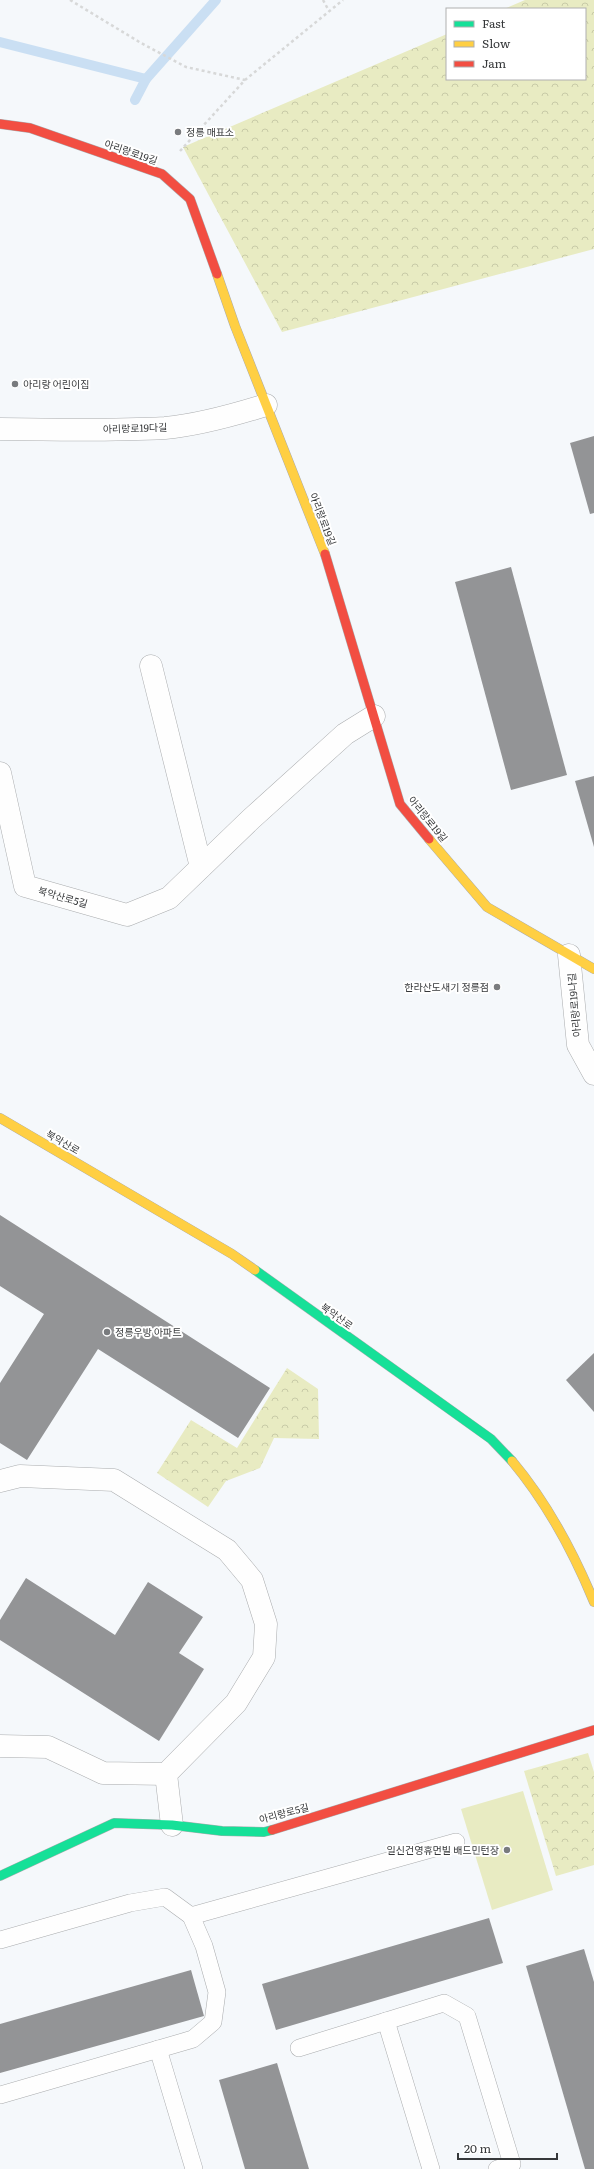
<svg xmlns="http://www.w3.org/2000/svg" width="594" height="2169" viewBox="0 0 594 2169" font-family="Literata,'Noto Sans KR',serif">
	<defs>
		<pattern id="forest-crowns" width="20" height="18" patternUnits="userSpaceOnUse"><rect width="20" height="18" fill="#e8ebc2"/><path d="M2 6a3 3 0 1 1 6 0M12 15a3 3 0 1 1 6 0" fill="none" stroke="#c8caa7"/></pattern>
	</defs>
	<rect width="100%" height="100%" fill="#f5f8fb"/>
	<g fill="url(#forest-crowns)">
		<polygon points="525,0 594,0 594,249 282,332 183,147 447,34 447,79 585,79 585,9 504,9"/>
		<polygon points="287,1368 318,1389 319,1439 274,1438 260,1468 226,1481 208,1507 157,1473 191,1420 237,1448"/>
		<polygon points="588,1753 594,1772 594,1865 556,1876 524,1771"/>
	</g>
	<polygon fill="#e8ebc2" points="523,1791 553,1890 492,1910 461,1809"/>
	<g fill="none" stroke-linecap="round" stroke-linejoin="round">
		<g stroke="#cadff3" stroke-width="10">
			<polyline points="0,42 146,79"/>
			<polyline points="135,100 146,79 216,0"/>
		</g>
	</g>
	<g fill="#939496">
		<polygon points="594,436 594,513 590,514 570,443"/>
		<polygon points="511,567 567,775 511,790 455,582"/>
		<polygon points="594,776 594,847 575,781"/>
		<polygon points="0,1215 270,1388 238,1438 98,1349 27,1460 0,1443 0,1383 44,1314 0,1286"/>
		<polygon points="594,1353 594,1412 566,1380"/>
		<polygon points="26,1578 115,1635 148,1582 203,1617 179,1653 204,1669 159,1741 0,1640 0,1620"/>
		<polygon points="489,1918 503,1963 276,2030 262,1984"/>
		<polygon points="584,1949 594,1982 594,2169 585,2169 526,1966"/>
		<polygon points="191,1970 204,2016 0,2073 0,2024"/>
		<polygon points="277,2063 309,2169 245,2169 219,2080"/>
	</g>
	<g fill="none" stroke-linecap="round" stroke-linejoin="round">
		<defs>
			<g id="lane">
				<polyline points="191,1916 456,1842"/>
				<polyline points="0,1940 130,1903 165,1897 191,1916 204,1946 217,1992 213,2022 193,2039 0,2095"/>
				<polyline points="386,2021 431,2169"/>
				<polyline points="299,2048 444,2003 467,2016 512,2164 497,2169"/>
				<polyline points="158,2049 194,2169"/>
			</g>
			<g id="street">
				<path d="M0,429C55,430 110,431 165,428C199,425 234,415 266,405"/>
				<polyline points="151,666 201,867"/>
				<polyline points="0,773 25,886 127,915 169,898 251,819 345,734 374,716"/>
				<polyline points="569,955 578,1045 594,1074"/>
				<polyline points="0,1481 20,1476 114,1480 227,1550 252,1580 266,1624 264,1657 236,1703 166,1774 172,1825"/>
				<polyline points="0,1746 48,1747 103,1773 166,1774"/>
			</g>
			<g id="fast">
				<polyline points="255,1270 491,1439 512,1461"/>
				<polyline points="0,1876 114,1823 172,1825 222,1831 264,1832 272,1830"/>
			</g>
			<g id="slow">
				<polyline points="217,274 235,326 325,554"/>
				<polyline points="429,839 487,907 594,969"/>
				<polyline points="0,1118 232,1254 255,1270"/>
				<path d="M512,1461C548,1504 573,1551 594,1602"/>
			</g>
			<g id="jam">
				<polyline points="0,124 30,128 162,174 190,199 217,274"/>
				<polyline points="325,554 400,804 429,839"/>
				<polyline points="272,1830 594,1730"/>
			</g>
		</defs>
		<use href="#lane" stroke="#aaacae" stroke-width="18"/>
		<use href="#street" stroke="#aaacae" stroke-width="23"/>
		<use href="#fast" stroke="#aaacae" stroke-width="10"/>
		<use href="#slow" stroke="#aaacae" stroke-width="10"/>
		<use href="#jam" stroke="#aaacae" stroke-width="10"/>
		<g stroke="#d7d8d8" stroke-width="2.5" stroke-dasharray="3 3" stroke-linecap="butt">
			<polyline points="70,0 141,43 186,67 245,80"/>
			<polyline points="323,0 329,11"/>
			<polyline points="180,151 245,80 343,0"/>
		</g>
		<use href="#lane" stroke="#fefefe" stroke-width="17"/>
		<use href="#street" stroke="#fefefe" stroke-width="22"/>
		<use href="#fast" stroke="#16e098" stroke-width="9"/>
		<use href="#slow" stroke="#ffcf43" stroke-width="9"/>
		<use href="#jam" stroke="#f24e42" stroke-width="9"/>
	</g>
	<g fill="#797b7e" stroke="#fff" stroke-width="1.5">
		<circle cx="178" cy="132" r="4"/>
		<circle cx="15" cy="384" r="4"/>
		<circle cx="497" cy="987" r="4"/>
		<circle cx="107" cy="1332" r="4"/>
		<circle cx="507" cy="1850" r="4"/>
	</g>
	<g text-anchor="middle" stroke-width="4" stroke-linejoin="round" paint-order="stroke">
		<g font-size="10" fill="#36383a" stroke="#fff" text-anchor="start">
			<text x="186" y="136">정릉 매표소</text>
			<text x="23" y="388">아리랑 어린이집</text>
			<text x="489" y="991" text-anchor="end">한라산도새기 정릉점</text>
			<text x="115" y="1336">정릉우방 아파트</text>
			<text x="499" y="1854" text-anchor="end">일신건영휴먼빌 배드민턴장</text>
		</g>
		<g font-size="10" fill="#36383a" stroke="#fff">
			<text transform="translate(131 152) rotate(19)" y="4">아리랑로19길</text>
			<text transform="translate(135 428) rotate(-2)" y="4">아리랑로19다길</text>
			<text transform="translate(323 519) rotate(69)" y="4">아리랑로19길</text>
			<text transform="translate(428 819) rotate(51)" y="4">아리랑로19길</text>
			<text transform="translate(63 897) rotate(16)" y="4">북악산로5길</text>
			<text transform="translate(574 1005) rotate(-95)" y="4">아리랑로19나길</text>
			<text transform="translate(63 1142) rotate(30)" y="4">북악산로</text>
			<text transform="translate(337 1316) rotate(36)" y="4">북악산로</text>
			<text transform="translate(284 1813) rotate(-15)" y="4">아리랑로5길</text>
		</g>
	</g>
	<rect x="446" y="8" width="140" height="72" fill="#ffffff" stroke="#afafb0"/>
	<rect x="454" y="21" width="20" height="6" fill="#16e098" stroke="#afafb0"/>
	<text x="482" y="28" font-size="12" fill="#36383a">Fast</text>
	<rect x="454" y="41" width="20" height="6" fill="#ffcf43" stroke="#afafb0"/>
	<text x="482" y="48" font-size="12" fill="#36383a">Slow</text>
	<rect x="454" y="61" width="20" height="6" fill="#f24e42" stroke="#afafb0"/>
	<text x="482" y="68" font-size="12" fill="#36383a">Jam</text>
	<path d="M458 2153v6h99v-6" fill="none" stroke="#36383a" stroke-width="2"/>
	<text x="464" y="2153" font-size="12" fill="#36383a" stroke="#ffffff" stroke-width="3" paint-order="stroke">20 m</text>
</svg>
